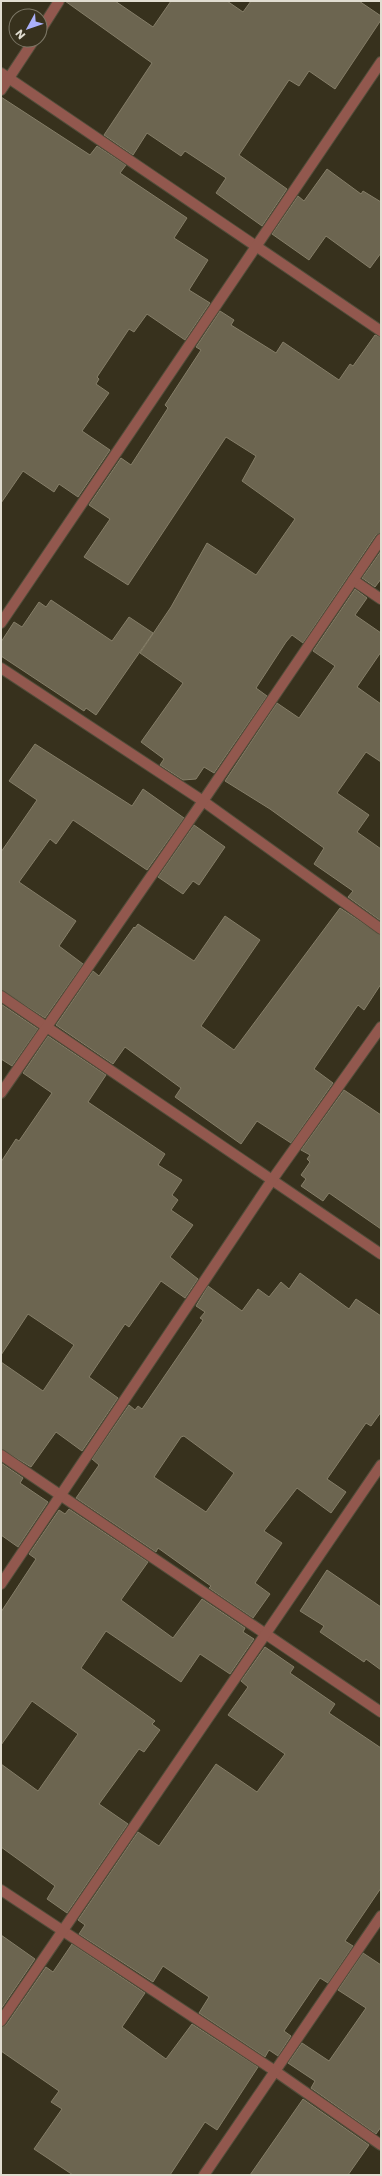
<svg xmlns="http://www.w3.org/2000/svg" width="382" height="2176" viewBox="0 0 382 2176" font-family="Poppins,sans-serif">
	<rect width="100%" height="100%" fill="#37311d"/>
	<g fill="#6c6550" stroke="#857e68" fill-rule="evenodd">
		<polygon points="65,1 115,1 153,27 171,1 227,1 243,12 251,1 359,1 381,16 381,20 335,89 309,71 299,86 289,80 239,155 287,189 262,226 216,193 226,178 185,151 181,156 147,133 133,155 104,135 152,63"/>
		<polygon points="1,97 90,155 97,146 126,165 120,173 187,218 174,238 208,260 189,290 210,303 185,340 147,314 134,332 129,329 97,377 99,379 96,384 109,393 82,431 110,450 78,497 59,484 54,492 23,471 1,503"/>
		<polygon points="327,169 361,194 363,191 381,202 381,253 370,268 326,236 309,260 272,234 298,196 304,201"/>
		<polygon points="220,311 234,320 231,325 276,353 283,342 339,380 350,364 353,366 375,335 381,337 381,533 376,535 303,643 292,635 286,642 256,688 267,696 214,773 204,767 196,779 183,780 160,765 164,759 141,742 183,683 140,653 171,607 207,543 256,575 295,519 242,481 256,456 226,437 128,585 84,557 110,519 89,505 121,458 131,465 168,408 165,405 201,350 196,347"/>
		<polygon points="381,551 381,579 375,587 362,578"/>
		<polygon points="355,589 367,598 355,615 381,633 381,652 357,687 381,704 381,762 366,752 337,793 369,815 357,832 381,849 381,921 348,897 353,891 314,864 324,848 270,809 225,781 277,703 299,718 335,666 313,651"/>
		<polygon points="51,600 112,641 129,617 153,633 96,715 86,708 84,711 1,656 1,642 14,622 22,627 39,602 46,607"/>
		<polygon points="35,744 132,806 143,789 184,818 147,870 73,820 56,844 50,839 19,882 76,921 59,946 83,964 45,1018 1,990 1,852 37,800 9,781"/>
		<polygon points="194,825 225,847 199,885 193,881 183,894 158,877"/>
		<polygon points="340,908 381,935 381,984 364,1010 358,1005 314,1069 333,1083 291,1143 257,1121 241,1144 175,1097 181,1088 125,1047 113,1064 56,1025 93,971 99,976 134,927 135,928 138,924 194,961 225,916 260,940 201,1026 234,1050"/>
		<polygon points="1,1004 38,1029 12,1066 1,1059"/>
		<polygon points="48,1036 106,1075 88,1102 165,1154 158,1165 182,1180 172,1195 178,1200 171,1210 193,1225 170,1257 198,1279 185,1298 161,1281 129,1327 125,1324 89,1377 118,1398 82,1451 56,1432 31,1467 1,1449 1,1362 43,1391 74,1345 28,1314 1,1355 1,1162 16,1139 19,1141 52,1093 23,1073"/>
		<polygon points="344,1090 381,1115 381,1229 329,1193 323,1201 301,1186 306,1179 301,1175 310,1162 307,1159 310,1155 301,1150"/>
		<path d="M300,1273L349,1309L356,1299L381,1316V1412L371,1426L366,1423L327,1479L346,1492L331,1513L297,1488L264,1531L282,1543L255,1583L270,1594L253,1618L209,1588L211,1586L158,1548L156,1552L76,1498L99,1465L92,1459L129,1405L135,1410L138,1406L142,1409L203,1320L200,1318L205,1312L196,1306L208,1286L242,1311L258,1289L269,1297L281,1282L289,1289ZM184,1436L234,1473L206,1512L154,1477L181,1437Z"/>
		<polygon points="1,1463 23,1478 20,1483 48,1502 18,1547 1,1535"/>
		<polygon points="69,1509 148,1562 121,1600 173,1638 202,1599 245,1628 243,1632 254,1639 230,1674 200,1654 181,1682 106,1631 81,1668 155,1721 152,1724 160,1730 144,1752 139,1749 99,1804 128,1824 67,1913 47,1899 55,1886 1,1847 1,1764 38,1791 78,1734 32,1701 1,1745 1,1612 36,1559 29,1554 59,1510 65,1514"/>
		<polygon points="327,1570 381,1607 381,1670 366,1659 364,1662 320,1632 324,1626 300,1611"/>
		<polygon points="265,1647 294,1667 290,1673 335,1704 329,1713 381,1748 381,1888 345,1941 353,1946 328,1983 320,1978 284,2031 291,2036 278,2056 269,2050 265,2057 199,2013 209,1997 163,1966 153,1982 79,1934 85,1925 78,1920 138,1832 159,1846 216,1764 257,1792 285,1754 228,1715 248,1687 241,1681"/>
		<polygon points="1,1935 35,1959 1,2009"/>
		<polygon points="72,1944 145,1993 122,2027 166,2059 192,2024 258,2067 217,2130 205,2122 170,2175 73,2175 34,2149 62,2109 51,2102 59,2091 1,2051 1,2027 6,2025 46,1967 53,1972"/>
		<polygon points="363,1953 381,1965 381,2127 376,2134 311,2088 315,2081 288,2063 302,2043 329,2061 366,2008 338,1990"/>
		<polygon points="303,2099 369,2145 348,2175 250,2175"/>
	</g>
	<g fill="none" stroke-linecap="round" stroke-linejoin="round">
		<defs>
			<g id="minor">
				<polyline points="40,31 59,1"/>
				<polyline points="1,73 381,331"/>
				<polyline points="1,90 34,40"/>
				<polyline points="353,580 381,599"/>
				<polyline points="1,623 381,62"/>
				<polyline points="1,668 203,801 381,929"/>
				<polyline points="1,996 381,1254"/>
				<polyline points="1,1093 203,801 381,539"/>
				<polyline points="1,1455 381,1712"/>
				<polyline points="1,1584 272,1180 381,1027"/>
				<polyline points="1,1890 275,2071 381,2145"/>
				<polyline points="1,2021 381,1465"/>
				<polyline points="204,2175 381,1916"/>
			</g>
		</defs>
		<use href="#minor" stroke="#524d3a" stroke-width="12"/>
		<use href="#minor" stroke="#92584e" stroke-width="10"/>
	</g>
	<rect width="382" height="2176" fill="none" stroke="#e1ddd1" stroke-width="4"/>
	<g transform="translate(28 28) rotate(230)"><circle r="19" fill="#37311d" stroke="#7b7665"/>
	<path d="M0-3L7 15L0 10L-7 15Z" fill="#aab0fb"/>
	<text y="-6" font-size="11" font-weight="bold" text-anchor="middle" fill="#e1ddd1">N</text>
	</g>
</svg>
